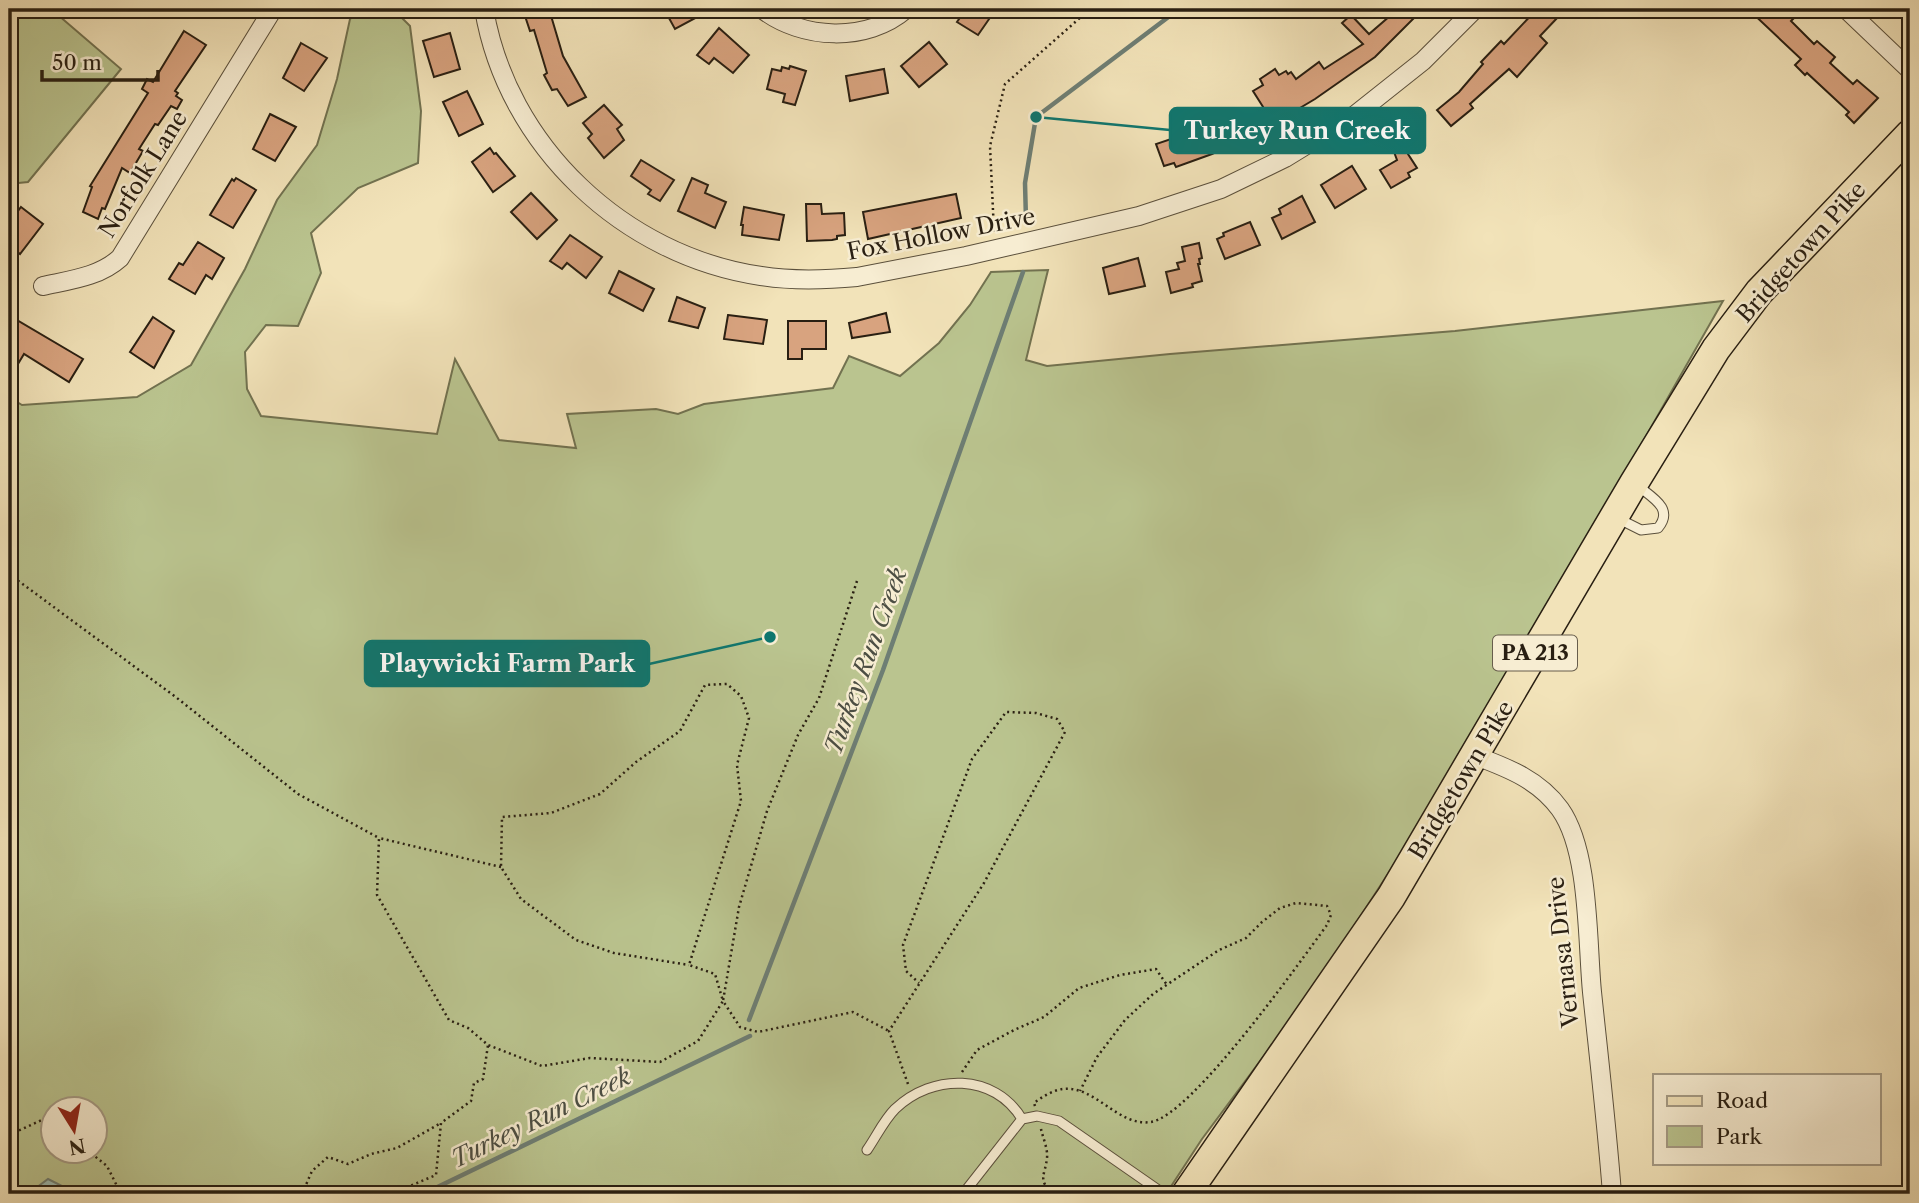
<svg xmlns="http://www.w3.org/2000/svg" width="1919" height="1203" viewBox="0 0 1919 1203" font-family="'Libre Caslon Text',serif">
	<rect width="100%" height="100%" fill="#f2e3b9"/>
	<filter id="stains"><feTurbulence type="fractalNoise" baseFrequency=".00286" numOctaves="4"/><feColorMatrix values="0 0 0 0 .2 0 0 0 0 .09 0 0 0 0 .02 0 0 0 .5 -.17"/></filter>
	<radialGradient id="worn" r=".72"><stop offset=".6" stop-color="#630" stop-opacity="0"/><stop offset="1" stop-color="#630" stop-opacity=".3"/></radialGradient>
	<g fill="#bac48f" stroke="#727250" stroke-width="2" fill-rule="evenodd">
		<polygon points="9,9 51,9 121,69 28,182 9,184"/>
		<path d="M365,9H393L410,26L421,111L418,163L358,188L311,233L321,273L298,326L266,325L245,352L247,389L261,416L437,434L455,359L499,440L576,448L567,414L656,409L678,414L704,404L833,388L849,356L900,376L939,343L970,305L991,272L1048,270L1026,360L1047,366L1170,354L1455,331L1723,301L1458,766L1308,997L1202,1139L1166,1194H9V397L22,405L137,397L191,365L245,269L277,200L317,145L337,79L350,19ZM52,1108H94V1150H52Z"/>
	</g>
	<polygon fill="#9cbdb6" stroke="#6e7e74" stroke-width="2" points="48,1179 76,1193 77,1194 28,1194"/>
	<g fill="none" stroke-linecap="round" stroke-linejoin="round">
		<g stroke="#6e7e74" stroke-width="4.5">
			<polyline points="1026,220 1025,183 1036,117 1179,9"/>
			<polyline points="749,1020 883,670 1023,272"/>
			<polyline points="423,1194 750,1036"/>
		</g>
	</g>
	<g fill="#d8a37f" stroke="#291f12" stroke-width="2">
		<polygon points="549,9 563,56 586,97 568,106 557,89 552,90 544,75 547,73 534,30 530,31 525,16"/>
		<polygon points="664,9 712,9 675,29"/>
		<polygon points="966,9 996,9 978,35 957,22"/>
		<polygon points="1398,9 1423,9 1375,57 1315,99 1283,118 1281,116 1272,121 1253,91 1263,85 1260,79 1275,69 1279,75 1286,71 1288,74 1291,72 1296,79 1319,62 1324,69 1363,44 1342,23 1351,15 1369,34"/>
		<polygon points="1537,9 1551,9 1559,16 1540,36 1547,43 1517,77 1509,69 1470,104 1473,108 1451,126 1437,110 1459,92 1483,64 1481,62 1501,41 1504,44"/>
		<polygon points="1748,9 1786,9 1795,17 1791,21 1814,44 1817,41 1835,57 1830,63 1853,84 1857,80 1878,98 1854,123 1846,115 1849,112 1807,73 1805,75 1795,65 1801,59"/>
		<polygon points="719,28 749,55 733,73 714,58 709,64 697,55"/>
		<polygon points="184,31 206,45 175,91 178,93 176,96 182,100 177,109 171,106 158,125 155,124 139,149 143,151 130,173 122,168 105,209 102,208 98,219 83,212 92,187 90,186 148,93 142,89 147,79 153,82"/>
		<polygon points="450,33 460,69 434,77 423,41"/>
		<polygon points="929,42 947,64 919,87 901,66"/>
		<polygon points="301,43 327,58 304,91 283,78"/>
		<polygon points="790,66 806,71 795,105 783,102 785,94 767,89 772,69 781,71 782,67 789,69"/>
		<polygon points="884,69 888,93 850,101 846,76"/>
		<polygon points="467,91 483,124 459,136 443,102"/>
		<polygon points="604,105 622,125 617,129 624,140 604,158 588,138 592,134 583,123"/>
		<polygon points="1241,111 1253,135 1212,154 1176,167 1174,163 1164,166 1156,144 1192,132 1193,134"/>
		<polygon points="270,114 296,127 275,161 253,149"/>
		<polygon points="1406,134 1412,148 1407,150 1408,154 1417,168 1408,173 1410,177 1391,188 1380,170 1397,160 1390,141"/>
		<polygon points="490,148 494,154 496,153 515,176 493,192 472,162"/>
		<polygon points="641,160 674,180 660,201 648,194 651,190 631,176"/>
		<polygon points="1352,166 1366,189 1335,208 1321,185"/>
		<polygon points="236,178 256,190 233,228 210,215 232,179 234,181"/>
		<polygon points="692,178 708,185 705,193 726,202 715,228 678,211"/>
		<polygon points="531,193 557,220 537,239 511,212"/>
		<polygon points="956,194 961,218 868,239 863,212"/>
		<polygon points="1302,196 1315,222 1282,239 1272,218 1281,214 1279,209"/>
		<polygon points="806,204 821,204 822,214 844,213 845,235 837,236 837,239 832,240 807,241"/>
		<polygon points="21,207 43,224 20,254 9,245 9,223"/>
		<polygon points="744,207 784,215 779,240 742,235 743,225 741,225"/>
		<polygon points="1250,222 1260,245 1225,259 1217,239 1224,236 1223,233"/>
		<polygon points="570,235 602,257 586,278 567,263 562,269 550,261"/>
		<polygon points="198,242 224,258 212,279 206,275 195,294 169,279 179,263 183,265"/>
		<polygon points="1199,243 1202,258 1199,259 1200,264 1198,264 1202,281 1192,284 1193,287 1171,293 1166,272 1179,269 1177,263 1185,261 1182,247"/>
		<polygon points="1138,258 1145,286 1109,294 1103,268"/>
		<polygon points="619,271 654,289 643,311 609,293"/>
		<polygon points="677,297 705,308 698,328 669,321"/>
		<polygon points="886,313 890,332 852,338 849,323"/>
		<polygon points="728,315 767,320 763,344 724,339"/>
		<polygon points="153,317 174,331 154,368 130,352"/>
		<polygon points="9,319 14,321 15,319 83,359 69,382 24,354 18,364 9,359"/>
		<polygon points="788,321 826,321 826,349 802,349 802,359 788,359"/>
	</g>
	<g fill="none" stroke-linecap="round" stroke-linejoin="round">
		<defs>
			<g id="lane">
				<path d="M1617,518L1641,530L1658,528C1674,509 1653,498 1638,486"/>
				<path d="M867,1150C876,1137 884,1120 895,1109C933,1073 994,1073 1022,1119"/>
				<polyline points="963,1194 1022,1119 1037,1116 1059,1121 1164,1194"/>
			</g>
			<g id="street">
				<path d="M484,9C507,146 624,256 761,276C792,281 825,280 857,277L966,256L1139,216L1221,189L1285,158L1355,115L1423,61L1475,9"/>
				<path d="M762,9C802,40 867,43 906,9"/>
				<polyline points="1846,9 1910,70"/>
				<path d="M43,286C70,280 99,277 120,258L273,9"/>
				<path d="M1476,756C1508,768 1539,780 1560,809C1590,851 1587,941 1592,992C1599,1059 1607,1127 1612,1194"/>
			</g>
			<polyline id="primary" points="1186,1194 1391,897 1634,483 1716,349 1759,292 1910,134"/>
		</defs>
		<use href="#lane" stroke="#5b503c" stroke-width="11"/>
		<use href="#street" stroke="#5b503c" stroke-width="20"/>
		<use href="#primary" stroke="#291f12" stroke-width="31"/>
		<g stroke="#291f12" stroke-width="2.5" stroke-dasharray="2 3.5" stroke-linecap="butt">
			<polyline points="994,232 990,146 1005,84 1090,9"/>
			<polyline points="9,574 177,698 298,794 379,838"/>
			<polyline points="857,581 819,698 798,735 767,811 739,907 723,1001 740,1027 758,1032 853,1012 889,1031"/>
			<polyline points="501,867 379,838 377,895 449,1020 468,1028 488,1045 542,1066 590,1058 660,1062 698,1041 723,1001 715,974 689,965 741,801 737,765 749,718 741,696 727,684 705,685 680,731 636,762 600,794 551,813 502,817 501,867 521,899 576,940 614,953 689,965"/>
			<polyline points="962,1072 977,1050 1014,1030 1044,1017 1079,988 1120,975 1156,969 1167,985"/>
			<polyline points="908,1084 889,1031 984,883 1065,732 1057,719 1036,713 1006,712 972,759 903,945 906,971 919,983"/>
			<path d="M1035,1106L1034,1103C1042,1097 1053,1090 1063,1089C1095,1085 1118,1127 1151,1122C1192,1115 1299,963 1327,925L1331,915L1327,906L1296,903L1280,908L1262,922L1246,938L1219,950L1153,994L1125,1020L1097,1057L1080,1091"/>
			<path d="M1041,1129C1043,1138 1048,1149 1047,1158C1045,1176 1037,1179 1053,1194"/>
			<polyline points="9,1135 44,1119 52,1126"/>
			<polyline points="87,1150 107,1166 121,1194"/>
			<polyline points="302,1194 312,1171 328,1157 348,1164 371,1154 397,1148 441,1123"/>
			<polyline points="391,1194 436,1175 441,1123 471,1101 474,1083 483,1079 488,1045"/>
		</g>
		<use href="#lane" stroke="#f7edd2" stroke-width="9"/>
		<use href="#street" stroke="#f7edd2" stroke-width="18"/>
		<use href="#primary" stroke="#f2e3b9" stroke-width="28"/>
	</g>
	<g text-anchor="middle" stroke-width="5" stroke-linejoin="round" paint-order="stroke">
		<rect fill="#f7edd2" stroke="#675d4c" stroke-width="2" x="1493" y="635.5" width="84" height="35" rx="5"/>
		<g font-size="21" font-weight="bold" fill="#291f12">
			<text x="1535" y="660">PA 213</text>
		</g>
		<g font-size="23" fill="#291f12" stroke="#f7edd2">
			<text transform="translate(143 174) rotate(-58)" y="8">Norfolk Lane</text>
			<text transform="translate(941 234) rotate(-11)" y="8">Fox Hollow Drive</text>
			<text transform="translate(1801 252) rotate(-48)" y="8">Bridgetown Pike</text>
			<text transform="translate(1461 780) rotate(-59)" y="8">Bridgetown Pike</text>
			<text transform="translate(1563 952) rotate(-96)" y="8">Vernasa Drive</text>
		</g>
		<g font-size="24" font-style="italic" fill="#4c4e43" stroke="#f7edd2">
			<text transform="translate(866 661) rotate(-70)" y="8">Turkey Run Creek</text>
			<text transform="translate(541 1118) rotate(-26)" y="8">Turkey Run Creek</text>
		</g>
	</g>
	<path fill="none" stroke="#0f766e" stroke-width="2.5" d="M1036 117L1170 130M770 637L649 664"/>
	<g fill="#0f766e" stroke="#f7edd2" stroke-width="2.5">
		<circle cx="1036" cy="117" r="7"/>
		<circle cx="770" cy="637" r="7"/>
	</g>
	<g fill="#0f766e" stroke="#0f766e" stroke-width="2.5">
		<rect x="1170" y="108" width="255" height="45" rx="7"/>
		<rect x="365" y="641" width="284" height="45" rx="7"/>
	</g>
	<g font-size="24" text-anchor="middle" font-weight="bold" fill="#fff">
		<text x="1297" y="139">Turkey Run Creek</text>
		<text x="507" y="672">Playwicki Farm Park</text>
	</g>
	<rect width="1919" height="1203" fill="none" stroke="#f2e3b9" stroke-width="35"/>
	<rect x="10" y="10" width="1898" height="1182" fill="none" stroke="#291f12" stroke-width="3.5"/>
	<rect x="18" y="18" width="1884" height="1168" fill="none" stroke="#291f12" stroke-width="2"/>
	<rect x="1653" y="1074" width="228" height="91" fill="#f7edd2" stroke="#a59b85" stroke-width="2"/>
	<rect x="1667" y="1096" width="35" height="10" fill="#f2e3b9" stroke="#a59b85" stroke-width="2"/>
	<text x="1716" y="1108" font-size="21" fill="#291f12">Road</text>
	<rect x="1667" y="1126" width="35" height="21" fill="#bac48f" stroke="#a59b85" stroke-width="2"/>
	<text x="1716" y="1144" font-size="21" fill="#291f12">Park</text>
	<g transform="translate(74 1130) rotate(169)"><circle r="33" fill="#f7edd2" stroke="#a59b85" stroke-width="2"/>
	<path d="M0-5L12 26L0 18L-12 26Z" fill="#8f2418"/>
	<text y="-10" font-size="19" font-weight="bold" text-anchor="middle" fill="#291f12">N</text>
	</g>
	<path d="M42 70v10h116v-10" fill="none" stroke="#291f12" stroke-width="3.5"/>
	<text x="52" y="70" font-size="21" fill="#291f12" stroke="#f7edd2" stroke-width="5" paint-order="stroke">50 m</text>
	<rect width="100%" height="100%" filter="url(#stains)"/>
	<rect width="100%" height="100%" fill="url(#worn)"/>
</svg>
